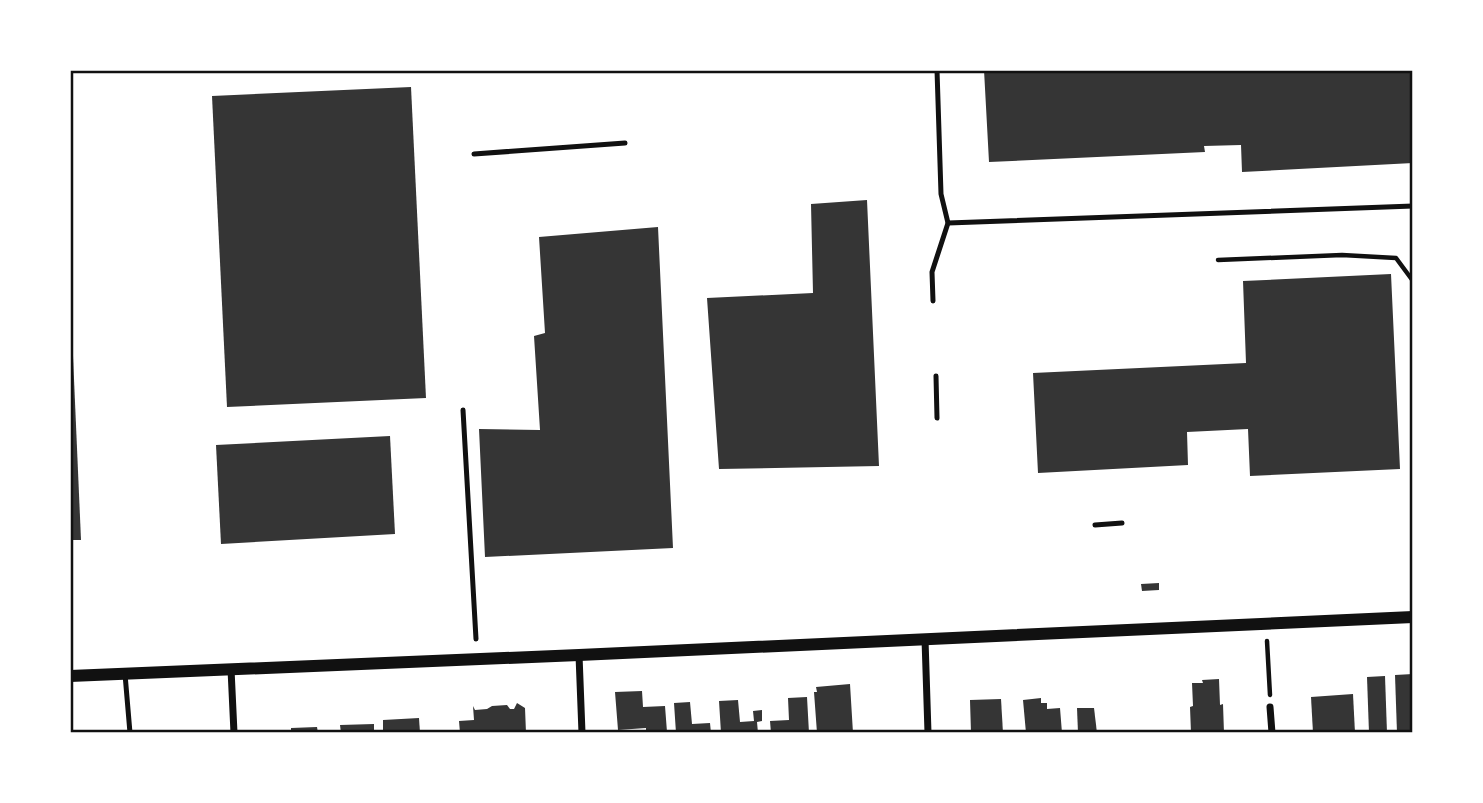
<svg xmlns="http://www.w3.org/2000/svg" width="1483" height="803" viewBox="0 0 1483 803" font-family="Jost,sans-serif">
	<rect width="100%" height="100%" fill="#fff"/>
	<g fill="#353535">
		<polygon points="984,70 1413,70 1413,163 1242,172 1241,145 1204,146 1205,152 989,162"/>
		<polygon points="411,87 426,398 227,407 212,96"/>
		<polygon points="867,200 879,466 719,469 707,298 813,293 811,204"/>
		<polygon points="658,227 673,548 485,557 479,429 540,430 534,336 545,333 539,237"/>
		<polygon points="1391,274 1400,469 1250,476 1248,429 1187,432 1188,465 1038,473 1033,373 1246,363 1243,281"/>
		<polygon points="70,333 72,333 81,540 70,540"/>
		<polygon points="390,436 395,534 221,544 216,445"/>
		<polygon points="1159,583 1159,590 1142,591 1141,584"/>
		<polygon points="1413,674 1413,733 1397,733 1395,675"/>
		<polygon points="1385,676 1387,733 1369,733 1367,677"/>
		<polygon points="1219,679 1220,705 1223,704 1224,733 1191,733 1190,707 1193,706 1192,683 1203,683 1202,680"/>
		<polygon points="850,684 853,733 817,733 814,692 817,692 816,687"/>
		<polygon points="642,691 643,707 665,706 667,732 646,733 646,728 618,730 615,692"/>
		<polygon points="1353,694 1355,733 1313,733 1311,697"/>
		<polygon points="807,697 809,733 771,733 770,721 789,720 788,698"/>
		<polygon points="1041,698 1041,703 1047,703 1047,709 1060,708 1062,733 1026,733 1023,700"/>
		<polygon points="1001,699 1003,733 971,733 970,700"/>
		<polygon points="738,700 740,722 754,721 753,711 762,710 762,721 757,722 758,733 721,733 719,701"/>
		<polygon points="690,702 692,724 710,723 711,733 676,733 674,703"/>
		<polygon points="517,703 525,708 526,733 460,733 459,721 474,720 473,706 475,710 487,709 492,706 507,705 510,709 514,709"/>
		<polygon points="1077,708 1094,708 1097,733 1078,733"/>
		<polygon points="419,718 420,733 383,733 383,720"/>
		<polygon points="374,724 374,733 341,733 340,725"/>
		<polygon points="317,727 318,733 291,733 291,728"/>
	</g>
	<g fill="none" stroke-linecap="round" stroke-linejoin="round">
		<g stroke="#111" stroke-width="4.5">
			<polyline points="1218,260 1342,255 1396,258 1413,281"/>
			<polyline points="1267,641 1270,695"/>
		</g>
		<g stroke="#111" stroke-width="5">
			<polyline points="474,154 625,143"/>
			<polyline points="948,223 1413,206"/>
			<polyline points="933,301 932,272 948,223 941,194 937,70"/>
			<polyline points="936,376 937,418"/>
			<polyline points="463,410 476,639"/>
			<polyline points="1095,525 1122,523"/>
			<polyline points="125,674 130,733"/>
		</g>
		<g stroke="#111" stroke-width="7">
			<polyline points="925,639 928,733"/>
			<polyline points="579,655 582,733"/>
			<polyline points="231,669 234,733"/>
			<polyline points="1270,707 1272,733"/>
		</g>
		<polyline stroke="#111" stroke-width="12" points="70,676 579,655 1413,617"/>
	</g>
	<rect width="1483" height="803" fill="none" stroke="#ffffff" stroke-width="144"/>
	<rect x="72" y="72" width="1339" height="659" fill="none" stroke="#111" stroke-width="2.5"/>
</svg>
